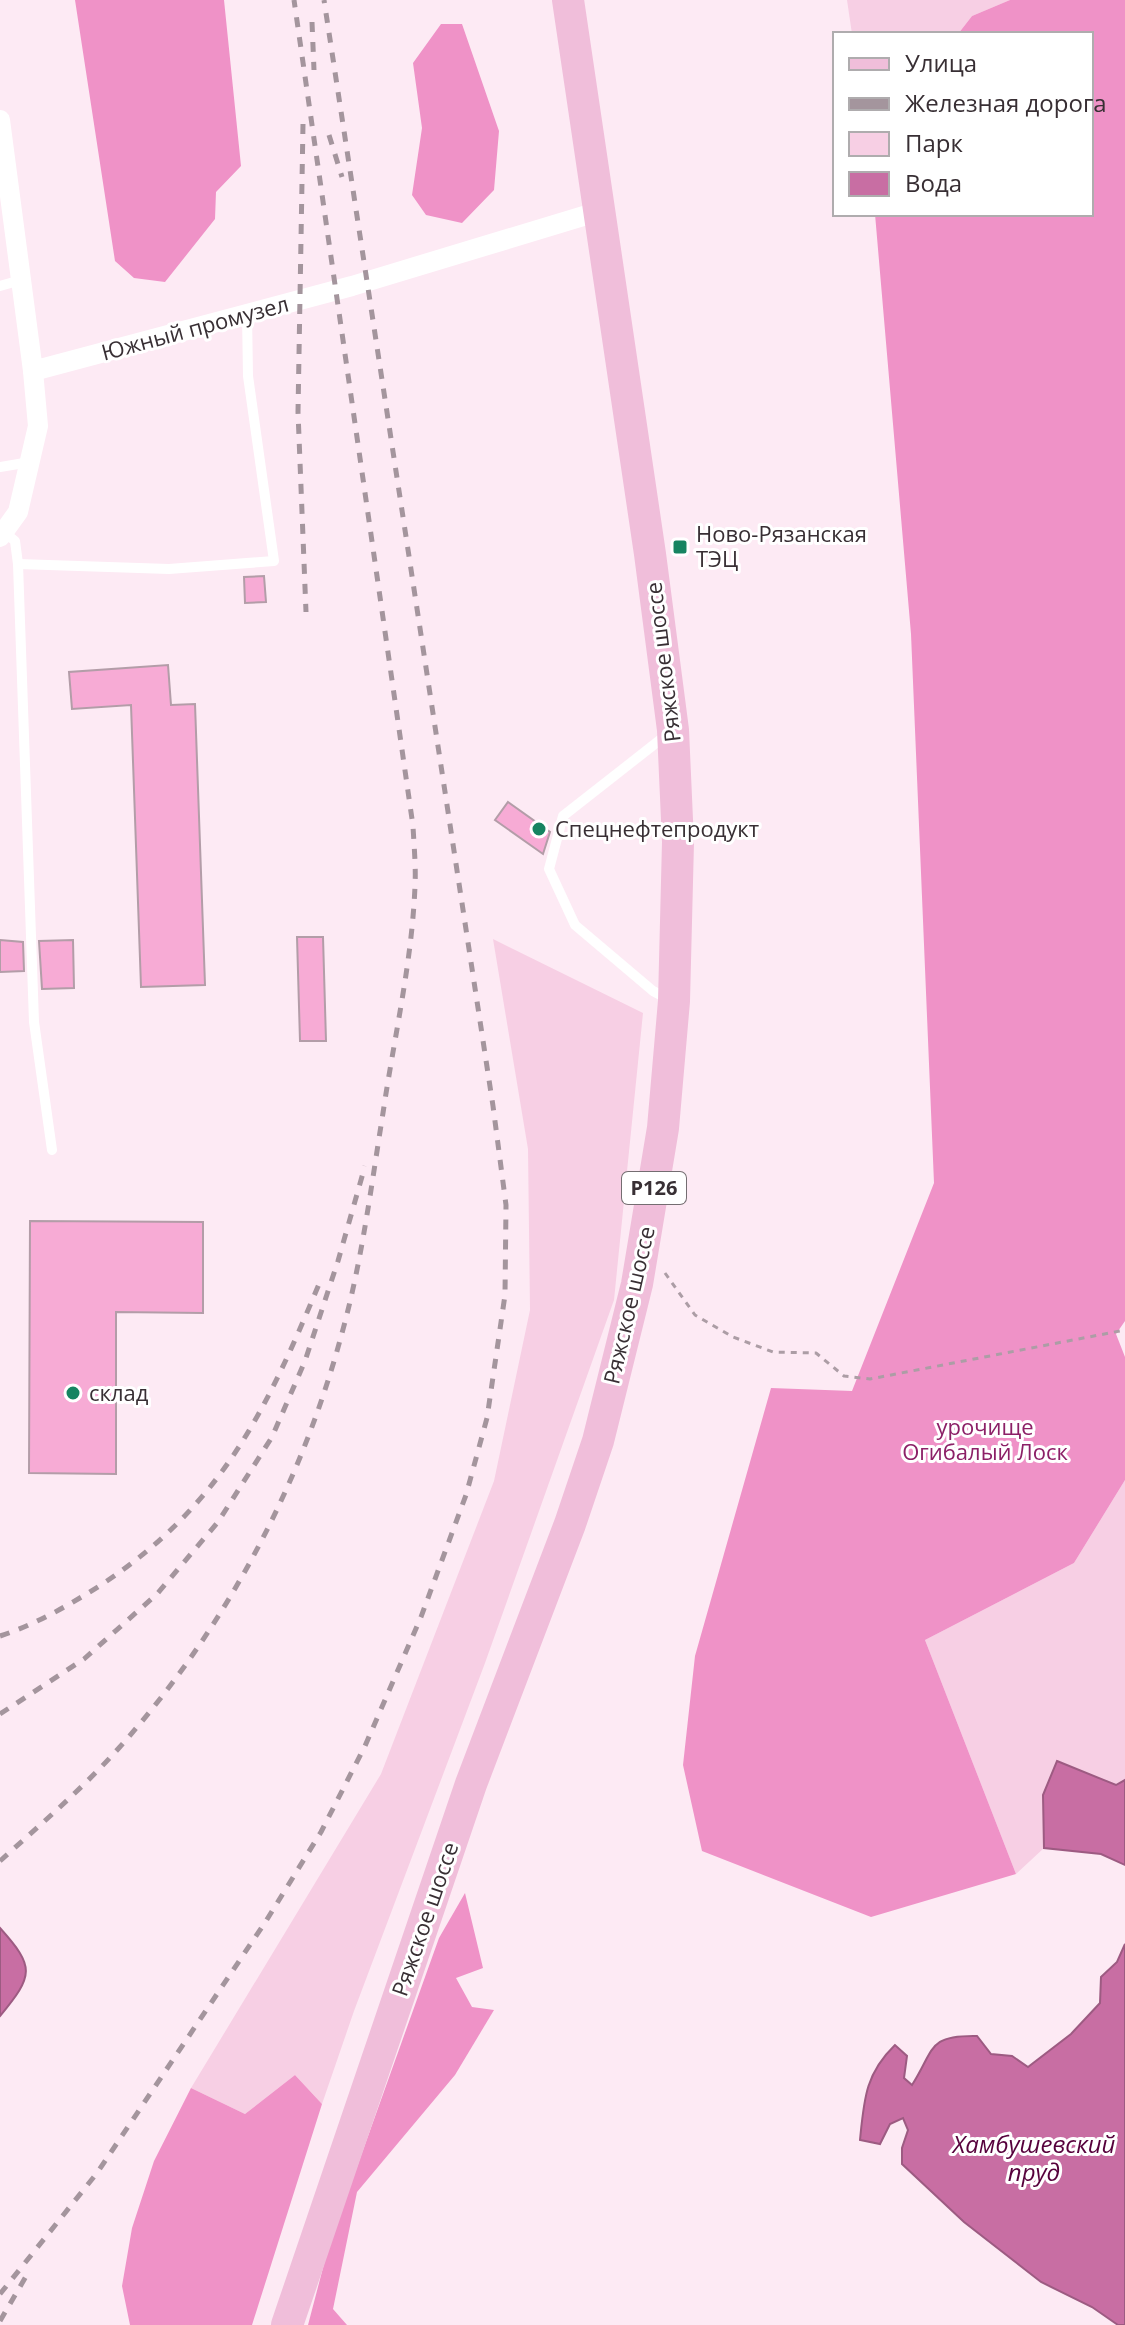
<svg xmlns="http://www.w3.org/2000/svg" width="1125" height="2325" viewBox="0 0 1125 2325" font-family="'Open Sans',sans-serif">
	<rect width="100%" height="100%" fill="#fdeaf4"/>
	<g fill="#f7cfe4">
		<polygon points="847,0 1010,0 972,16 958,34 852,34"/>
		<polygon points="493,939 643,1013 614,1300 485,1663 354,2011 322,2104 295,2075 245,2114 191,2088 381,1774 494,1481 530,1310 528,1149"/>
		<polygon points="1125,1480 1125,1780 1116,1785 1043,1795 1044,1848 1016,1874 925,1640 1074,1563"/>
	</g>
	<g fill="#ef92c7">
		<polygon points="75,0 224,0 241,166 216,192 215,219 165,282 134,278 115,261"/>
		<polygon points="1010,0 1125,0 1125,1321 1116,1334 1125,1357 1125,1480 1074,1563 925,1640 1016,1874 871,1917 702,1851 683,1765 695,1656 771,1388 852,1391 934,1183 911,634 875,214 1091,214 1091,34 958,34 972,16"/>
		<polygon points="441,24 462,24 499,131 494,190 462,223 426,215 412,195 422,128 413,63"/>
		<polygon points="465,1893 483,1968 456,1978 472,2007 494,2010 455,2075 357,2192 333,2309 347,2325 308,2325 329,2245 439,1938"/>
		<polygon points="295,2075 322,2104 252,2325 130,2325 122,2286 132,2228 154,2161 191,2088 245,2114"/>
	</g>
	<g fill="#c86ea3" stroke="#9d5b82" stroke-width="2">
		<polygon points="1057,1761 1116,1785 1125,1780 1125,1865 1101,1854 1044,1848 1043,1795"/>
		<path d="M0,1928C35,1967 34,1975 0,2016Z"/>
		<path d="M1125,1944V2325H1118L1092,2307L1041,2282L964,2222L902,2164V2148L908,2130L903,2118L890,2124L880,2144L860,2140C864,2100 865,2074 895,2045L907,2056L904,2078L912,2085C935,2049 927,2035 977,2036L991,2054L1012,2056L1028,2067L1071,2034L1100,2003L1101,1977L1117,1962Z"/>
	</g>
	<g fill="#f7abd5" stroke="#b39da8" stroke-width="2">
		<polygon points="264,576 266,602 245,603 244,577"/>
		<polygon points="168,665 171,705 195,704 205,985 141,987 131,705 72,709 69,672"/>
		<polygon points="508,802 550,832 543,854 495,820"/>
		<polygon points="297,937 323,937 326,1041 300,1041"/>
		<polygon points="0,940 23,942 24,971 0,972"/>
		<polygon points="73,940 74,988 42,989 39,941"/>
		<polygon points="30,1221 203,1222 203,1313 116,1312 116,1474 29,1473"/>
	</g>
	<g fill="none" stroke-linecap="round" stroke-linejoin="round">
		<polyline stroke="#ac9da5" stroke-width="3" stroke-dasharray="6 6" stroke-linecap="butt" points="665,1273 695,1315 733,1337 773,1352 816,1353 844,1376 870,1379 1125,1330"/>
		<g stroke="#fff" stroke-width="10">
			<polyline points="0,286 21,280"/>
			<polyline points="0,467 30,462"/>
			<polyline points="4,532 15,541 18,564 34,1022 52,1150"/>
			<polyline points="18,564 169,569 274,561 248,376 247,314"/>
			<polyline points="665,736 563,816 549,869 575,925 653,991 670,1000"/>
		</g>
		<g stroke="#fff" stroke-width="20">
			<polyline points="0,120 33,371 352,286 600,211"/>
			<polyline points="0,537 18,512 38,426 33,371"/>
		</g>
		<polyline stroke="#f0beda" stroke-width="32" points="287,2325 471,1784 570,1524 598,1441 637,1284 663,1128 674,1001 678,842 673,730 650,554 568,0"/>
		<g stroke="#a4959d" stroke-width="5" stroke-dasharray="10 10" stroke-linecap="butt">
			<polyline points="312,22 314,70"/>
			<polyline points="303,124 298,412 306,612"/>
			<polyline points="329,135 342,177"/>
			<path d="M0,1636C37,1624 71,1604 104,1583C222,1504 266,1411 319,1284"/>
			<polyline points="0,1714 84,1659 157,1594 218,1522 272,1437 305,1361 338,1261 365,1166"/>
			<path d="M0,1861C40,1825 82,1789 118,1749C224,1631 301,1486 342,1333C362,1261 371,1187 383,1113C394,1038 412,962 415,886C416,866 414,846 413,826L294,0"/>
			<polyline points="0,2294 97,2173 266,1921 321,1832 365,1746 421,1617 466,1495 487,1418 505,1295 506,1205 493,1106 324,0"/>
			<polyline points="0,2321 28,2273"/>
		</g>
	</g>
	<g fill="#168461" stroke="#fff" stroke-width="3">
		<rect x="672" y="539" width="16" height="16" rx="4"/>
		<circle cx="539" cy="829" r="8"/>
		<circle cx="73" cy="1393" r="8"/>
	</g>
	<g text-anchor="middle" stroke-width="6" stroke-linejoin="round" paint-order="stroke">
		<rect fill="#fff" stroke="#746d71" stroke-width="2" x="622" y="1172" width="64" height="32" rx="6"/>
		<g font-size="20" font-weight="bold" fill="#382f34">
			<text x="654" y="1195">Р126</text>
		</g>
		<g font-size="22" fill="#382f34" stroke="#fff">
			<text transform="translate(195 328) rotate(-15)" y="8">Южный промузел</text>
			<text transform="translate(663 662) rotate(-97)" y="8">Ряжское шоссе</text>
			<text transform="translate(629 1305) rotate(-77)" y="8">Ряжское шоссе</text>
			<text transform="translate(425 1919) rotate(-71)" y="8">Ряжское шоссе</text>
		</g>
		<g font-size="22" fill="#382f34" stroke="#fff" text-anchor="start">
			<text x="696" y="542">Ново-Рязанская<tspan x="696" dy="25">ТЭЦ</tspan></text>
			<text x="555" y="837">Спецнефтепродукт</text>
			<text x="89" y="1401">склад</text>
		</g>
		<g font-size="22" fill="#8c2067" stroke="#fff">
			<text x="985" y="1435">урочище<tspan x="985" dy="25">Огибалый Лоск</tspan></text>
		</g>
		<g font-size="24" font-style="italic" fill="#56013c" stroke="#fff">
			<text x="1034" y="2153">Хамбушевский<tspan x="1034" dy="28">пруд</tspan></text>
		</g>
	</g>
	<rect x="833" y="32" width="260" height="184" fill="#ffffff" stroke="#afacae" stroke-width="2"/>
	<rect x="849" y="58" width="40" height="12" fill="#f0beda" stroke="#afacae" stroke-width="2"/>
	<text x="905" y="72" font-size="24" fill="#382f34">Улица</text>
	<rect x="849" y="98" width="40" height="12" fill="#a4959d" stroke="#afacae" stroke-width="2"/>
	<text x="905" y="112" font-size="24" fill="#382f34">Железная дорога</text>
	<rect x="849" y="132" width="40" height="24" fill="#f7cfe4" stroke="#afacae" stroke-width="2"/>
	<text x="905" y="152" font-size="24" fill="#382f34">Парк</text>
	<rect x="849" y="172" width="40" height="24" fill="#c86ea3" stroke="#afacae" stroke-width="2"/>
	<text x="905" y="192" font-size="24" fill="#382f34">Вода</text>
</svg>
